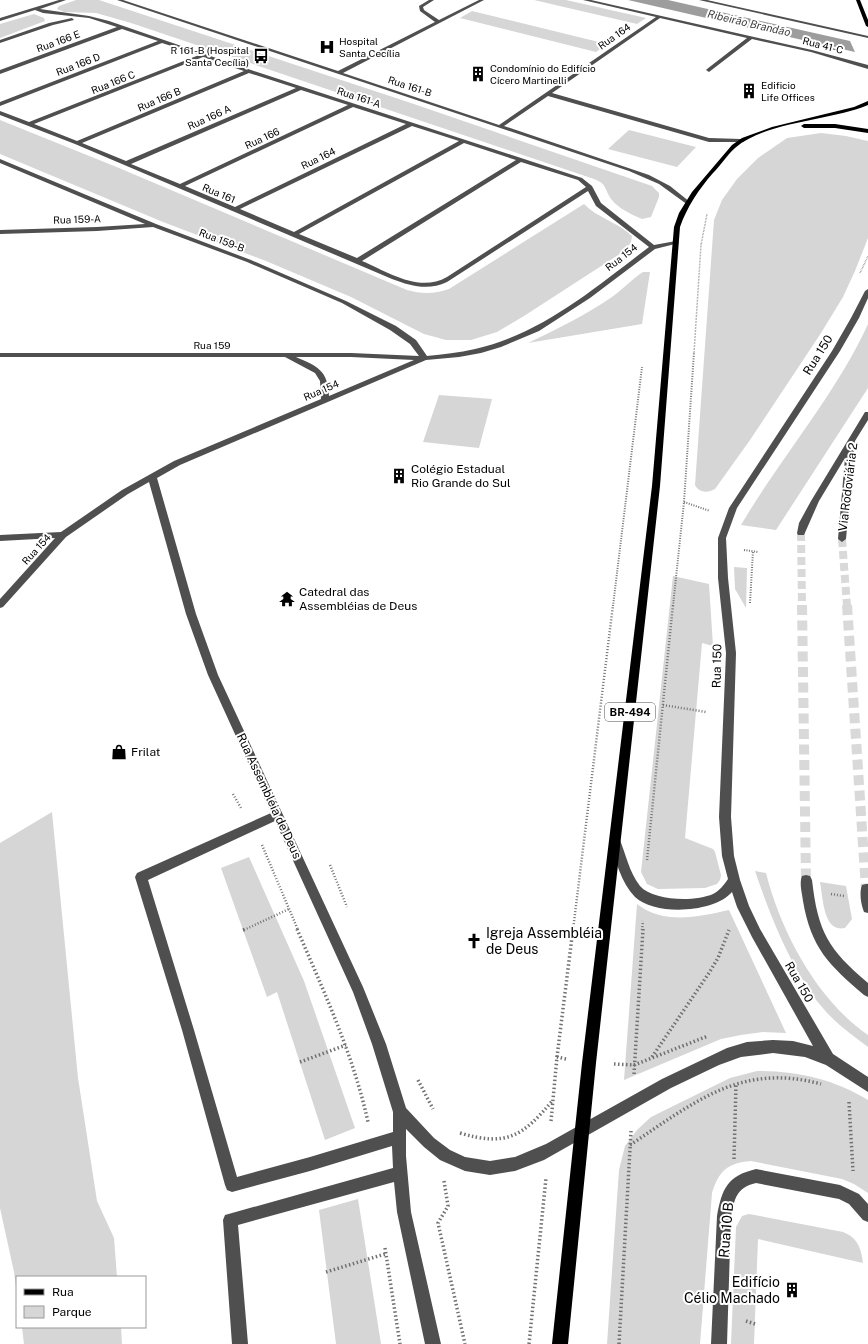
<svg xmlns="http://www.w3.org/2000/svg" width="868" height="1344" viewBox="0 0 868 1344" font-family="'Public Sans',sans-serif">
	<rect width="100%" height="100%" fill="#fff"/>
	<g fill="#d6d6d6">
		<path d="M76,0H99L408,102L652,186L659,193V197L651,217L642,219C632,215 618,208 612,200C604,190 608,184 594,179L131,23L96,13L64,12L57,9L59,6Z"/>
		<polygon points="534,0 566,0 646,18 637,24"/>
		<polygon points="472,11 607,44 596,52 460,18"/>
		<polygon points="34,14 44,18 45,21 0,38 0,24"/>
		<path d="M0,120L119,168L407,290C422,294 434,294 449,289L584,204C597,218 618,222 632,236L631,242L626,250L524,316L497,332L471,340H446L424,334L351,297L266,261L163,222L0,154Z"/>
		<polygon points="629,130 696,147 677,167 608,149"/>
		<path d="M821,133L846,136L868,141V238L855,271L843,297L821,333L750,440L715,489C708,493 699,493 695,485L714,220L722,200L737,179L758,158L787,138Z"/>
		<path d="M643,272H650L642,324L528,343C557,329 586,315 612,297C623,289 632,279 643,272Z"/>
		<path d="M868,324V388L776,530L741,525C781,457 835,396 868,324Z"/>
		<polygon points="439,395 492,399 479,448 423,442"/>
		<polygon points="734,567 747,568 746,608 735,589"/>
		<polygon points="673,576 709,584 713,646 702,643 685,838 713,849 715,852 721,875 720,880 717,884 705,888 658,889 647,884 641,872"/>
		<polygon points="52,812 78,1078 97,1201 114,1238 117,1277 17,1277 17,1294 14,1272 0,1208 0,843"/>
		<polygon points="249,857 304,981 355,1128 325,1140 277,992 267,997 221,868"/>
		<path d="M755,871L766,873C781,932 817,1000 868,1035V1047C852,1035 835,1023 822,1007C792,971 770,915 755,871Z"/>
		<path d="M820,882L846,886L852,919L845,928C823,933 823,897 820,882Z"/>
		<path d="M637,904C664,925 698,917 729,910L786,1033L763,1032L741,1035L721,1039L624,1080Z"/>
		<path d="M757,1071C798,1071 833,1079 868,1100V1193L854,1184L842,1179L751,1161C727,1163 719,1171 712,1193L700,1344H607L619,1170L625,1146L637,1130L651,1117L730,1078Z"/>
		<polygon points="358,1199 381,1344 336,1344 319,1210"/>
		<path d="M749,1214L843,1232C858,1238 861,1248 863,1263L758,1239L754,1344H731L736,1227L742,1216Z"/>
		<polygon points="22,1327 121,1327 122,1344 24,1344"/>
	</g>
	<polygon fill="#9d9d9d" points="628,0 668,0 850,41 855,52"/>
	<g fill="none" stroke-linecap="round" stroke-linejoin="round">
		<g stroke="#d9d9d9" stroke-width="8" stroke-dasharray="8 4" stroke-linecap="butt">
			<polyline points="801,533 802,606"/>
			<polyline points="842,539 847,606"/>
		</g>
		<g stroke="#d9d9d9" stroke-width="10" stroke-dasharray="10 5.5" stroke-linecap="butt">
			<polyline points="802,605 806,880"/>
			<polyline points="847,605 866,889"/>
		</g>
		<g stroke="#717171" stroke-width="1.5" stroke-dasharray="0.5 1" stroke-linecap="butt">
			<polyline points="860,273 868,256"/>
			<polyline points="694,353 701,245 707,214"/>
		</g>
		<g stroke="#717171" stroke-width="2" stroke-dasharray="1 1.5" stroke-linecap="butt">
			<polyline points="684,502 710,511"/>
			<polyline points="744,550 758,552"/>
			<polyline points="750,603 753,551"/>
			<polyline points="613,606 642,367"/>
			<polyline points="673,606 684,502 694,352"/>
		</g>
		<g stroke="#717171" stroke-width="2.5" stroke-dasharray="1 2" stroke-linecap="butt">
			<polyline points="663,705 706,712"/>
			<polyline points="233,794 241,808"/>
			<polyline points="262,845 298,930"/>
			<polyline points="647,860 673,605"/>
			<polyline points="330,865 347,907"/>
			<polyline points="831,894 844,896"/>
			<polyline points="244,930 289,909"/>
			<polyline points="573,930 613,605"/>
			<polyline points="642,930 643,921"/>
		</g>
		<g stroke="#717171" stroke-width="3.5" stroke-dasharray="1.5 2.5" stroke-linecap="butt">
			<path d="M297,929C324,992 353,1054 368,1122"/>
			<polyline points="243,930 246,929"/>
			<polyline points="557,1057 573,929"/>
			<polyline points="652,1057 709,973 718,958 729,930"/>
			<polyline points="300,1062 346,1045"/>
			<polyline points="614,1064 634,1065 708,1036"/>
			<polyline points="634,1074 643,929"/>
			<polyline points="418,1080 433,1109"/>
			<polyline points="849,1102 853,1171"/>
			<polyline points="551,1121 557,1057 566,1059"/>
			<path d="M460,1133C507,1147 523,1136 553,1100"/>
			<path d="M630,1145C694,1103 740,1062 821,1084"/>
			<polyline points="734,1159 736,1084"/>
			<polyline points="444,1181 448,1206 438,1223 465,1344"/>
			<polyline points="385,1248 400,1344"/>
			<polyline points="326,1272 385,1254"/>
			<polyline points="746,1321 755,1324"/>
			<polyline points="529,1344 546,1178"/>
			<polyline points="619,1344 631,1131"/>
		</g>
		<g fill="#4f4f4f" fill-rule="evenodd">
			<path d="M59,0H66L40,9L89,16L109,21L251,70L582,178L592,186L601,203L654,245L676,241L679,243L655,249L590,298L539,331L501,347L481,353L459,357L426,360L180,465L157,478L196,614L218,675L363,987L386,1044L406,1108L434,1138L450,1150L465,1157L490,1161L515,1157L546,1144L662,1079L727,1048L747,1042L773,1040L793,1041L813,1046L752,937L737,907L732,892C714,913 655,916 635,897C621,883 616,860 609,842L611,838L615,837L619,838C626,854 629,872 640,886C653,901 695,902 713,894C719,891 724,885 728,879L722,856L719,817L726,653L718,578V538L729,508L832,351L851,318L865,291L868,289V298L859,318L840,351L737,508L726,538L728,578L736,653L731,817L734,856L740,880L749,906L760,929L833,1054L868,1077V1092L826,1065L805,1057L773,1053L741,1057L719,1065L671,1088L544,1160L515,1171L490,1175L465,1171L440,1160L424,1147L406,1129V1156L411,1212L441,1344H425L397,1212L394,1182L238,1225L248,1344H232L223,1220L225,1215L393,1168L392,1146L310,1171L232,1192L227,1190L225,1185L182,1030L135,877L137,873L271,813L208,675L186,614L149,482L128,494L66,537L3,607L0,608V599L55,538L0,541V535L61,532L122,490L174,461L321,399L320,381L315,373L285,357H0V353H351L419,356L410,344L390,330L342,303L247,262L153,227L97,231L0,234V230L97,227L145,224L0,163V159L156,224L251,260L346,301L396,326L416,340L427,356C443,354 459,353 475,349C542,334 596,287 649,247L596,206L588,191L447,282C428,291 411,286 392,279L75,144L0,115V111L29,122L199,55L162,43L0,106V102L158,41L122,29L0,74V70L117,27L89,18L43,13L35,10L0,21V18ZM203,57L244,71L77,141L34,124ZM249,73L296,88L126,161L82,143ZM301,90L348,105L180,184L131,164ZM353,107L406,124L235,207L185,186ZM412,126L459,141L294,232L240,209ZM464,143L516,160L357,258L299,234ZM521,162L578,180L586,187L447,277C419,293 388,272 362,261ZM296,357H351L414,360L329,396C328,370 317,366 296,357ZM275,821L353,992L372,1044L393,1112V1132L310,1157L237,1177L194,1030L148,880Z"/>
			<polygon points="117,0 123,0 338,71 435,22 420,11 419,6 429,0 434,0 423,7 424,10 439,20 479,0 484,0 343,73 499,125 656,17 583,0 591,0 812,50 868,65 868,69 811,52 752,39 709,72 706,70 707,69 747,38 660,18 552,93 709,138 741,139 744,141 743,142 709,142 548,96 504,126 649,175 670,186 690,202 690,204 688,205 659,184 629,171"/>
			<polygon points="699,0 707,0 868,36 868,38"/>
			<polygon points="72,18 74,20 53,25 0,43 0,40 49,23"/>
			<polygon points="865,412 868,412 868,420 855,441 846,539 842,542 838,539 845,458 819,501 804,535 798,535 797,533 799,523 811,501"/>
			<path d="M806,875L810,876L812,880C818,932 828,949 868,983V997L864,995C829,965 811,948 803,901C802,893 799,883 802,876Z"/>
			<path d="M866,884H868V913L864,912C861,905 859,892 862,885Z"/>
			<path d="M756,1169L840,1185L859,1194L868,1204V1222L863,1220L849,1204L839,1199L756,1183C736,1188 735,1198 731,1216L727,1344H711L717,1216C722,1189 727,1176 756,1169Z"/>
		</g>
		<g fill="#000" fill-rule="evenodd">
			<polygon points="856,0 860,0 868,20 868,27 866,26"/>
			<path d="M868,101V105C830,121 767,121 735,148C727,155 721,165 713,173C699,189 687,207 680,227L660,486L596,1063L568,1344H552L582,1063L652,486L674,227L679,213L692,192L732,145L742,138L772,127L854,107Z"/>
			<polygon points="835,124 868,129 868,133 835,128 804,128 801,126 804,124"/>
		</g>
	</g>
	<defs>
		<symbol id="hospital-bare" viewBox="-9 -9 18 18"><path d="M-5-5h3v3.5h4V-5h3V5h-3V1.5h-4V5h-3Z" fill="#000" stroke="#fff" stroke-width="2.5" paint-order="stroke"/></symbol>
		<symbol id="bus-bare" viewBox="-9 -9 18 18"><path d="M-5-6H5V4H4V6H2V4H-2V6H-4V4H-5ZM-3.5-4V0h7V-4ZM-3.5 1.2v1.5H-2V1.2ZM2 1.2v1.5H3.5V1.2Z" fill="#000" stroke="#fff" stroke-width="2.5" paint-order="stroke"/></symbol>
		<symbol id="building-bare" viewBox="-9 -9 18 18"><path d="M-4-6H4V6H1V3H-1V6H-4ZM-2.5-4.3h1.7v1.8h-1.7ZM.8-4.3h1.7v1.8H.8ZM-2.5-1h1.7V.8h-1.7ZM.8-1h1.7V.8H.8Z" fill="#000" stroke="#fff" stroke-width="2.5" paint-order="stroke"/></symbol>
		<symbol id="temple-bare" viewBox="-9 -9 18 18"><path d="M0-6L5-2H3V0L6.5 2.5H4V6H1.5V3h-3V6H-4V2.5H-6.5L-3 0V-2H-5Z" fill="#000" stroke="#fff" stroke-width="2.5" paint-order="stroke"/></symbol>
		<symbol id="shop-bare" viewBox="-9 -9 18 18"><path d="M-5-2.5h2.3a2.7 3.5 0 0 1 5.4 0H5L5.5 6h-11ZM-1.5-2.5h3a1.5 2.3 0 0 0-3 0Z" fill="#000" stroke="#fff" stroke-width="2.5" paint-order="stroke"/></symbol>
		<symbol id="church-bare" viewBox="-9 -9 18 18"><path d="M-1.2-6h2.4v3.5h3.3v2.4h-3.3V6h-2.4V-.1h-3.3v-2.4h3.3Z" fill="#000" stroke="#fff" stroke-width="2.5" paint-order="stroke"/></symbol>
	</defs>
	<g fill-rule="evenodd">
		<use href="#hospital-bare" x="316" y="36" width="22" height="22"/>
		<use href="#bus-bare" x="250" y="45" width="22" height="22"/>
		<use href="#building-bare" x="467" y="63" width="22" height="22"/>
		<use href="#building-bare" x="738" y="80" width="22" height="22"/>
		<use href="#building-bare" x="388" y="465" width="22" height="22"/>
		<use href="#temple-bare" x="276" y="588" width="22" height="22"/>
		<use href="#shop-bare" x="108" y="741" width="22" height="22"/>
		<use href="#church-bare" x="463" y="930" width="22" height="22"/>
		<use href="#building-bare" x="781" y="1279" width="22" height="22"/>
	</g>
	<g text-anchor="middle" stroke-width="4" stroke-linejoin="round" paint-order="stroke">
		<g font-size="10" fill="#000" stroke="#fff">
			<text transform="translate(614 36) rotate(-35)" y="4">Rua 164</text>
			<text transform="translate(58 41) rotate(-20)" y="4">Rua 166 E</text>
			<text transform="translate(823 45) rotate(14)" y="4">Rua 41-C</text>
			<text transform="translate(78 64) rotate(-21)" y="4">Rua 166 D</text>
			<text transform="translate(113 82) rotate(-22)" y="4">Rua 166 C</text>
			<text transform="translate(410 86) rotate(18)" y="4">Rua 161-B</text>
			<text transform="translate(359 97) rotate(18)" y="4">Rua 161-A</text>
			<text transform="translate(159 99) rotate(-23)" y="4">Rua 166 B</text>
			<text transform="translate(209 117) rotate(-24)" y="4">Rua 166 A</text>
			<text transform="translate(262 138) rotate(-25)" y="4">Rua 166</text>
			<text transform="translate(318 158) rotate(-26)" y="4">Rua 164</text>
			<text transform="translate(219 193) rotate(23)" y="4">Rua 161</text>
			<text transform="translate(77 219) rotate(-2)" y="4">Rua 159-A</text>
			<text transform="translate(222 240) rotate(21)" y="4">Rua 159-B</text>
			<text transform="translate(621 257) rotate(-38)" y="4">Rua 154</text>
			<text x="212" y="349">Rua 159</text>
			<text transform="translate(321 390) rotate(-23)" y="4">Rua 154</text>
			<text transform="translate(36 549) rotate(-48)" y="4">Rua 154</text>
		</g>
		<g font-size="10" fill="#000" stroke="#fff" text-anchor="start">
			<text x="339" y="45">Hospital<tspan x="339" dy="12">Santa Cecília</tspan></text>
			<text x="249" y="54" text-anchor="end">R 161-B (Hospital<tspan x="249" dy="12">Santa Cecília)</tspan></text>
			<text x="490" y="72">Condomínio do Edifício<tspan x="490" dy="12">Cícero Martinelli</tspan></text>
			<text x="761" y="89">Edificio<tspan x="761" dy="12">Life Offices</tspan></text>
		</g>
		<g font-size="11" font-style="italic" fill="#3e3e3e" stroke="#fff">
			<text transform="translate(749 23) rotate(13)" y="4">Ribeirão Brandão</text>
		</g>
		<rect fill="#fff" stroke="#4c4c4c" stroke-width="1" x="605" y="703" width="50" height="18" rx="3"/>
		<g font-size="11" font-weight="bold" fill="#000">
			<text x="630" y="716">BR-494</text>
		</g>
		<g font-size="12" fill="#000" stroke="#fff">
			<text transform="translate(818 355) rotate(-58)" y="4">Rua 150</text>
			<text transform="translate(848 487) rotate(-83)" y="4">Via Rodoviária 2</text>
			<text transform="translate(717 666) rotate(-89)" y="4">Rua 150</text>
			<text transform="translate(269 796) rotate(65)" y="4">Rua Assembléia de Deus</text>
			<text transform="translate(799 982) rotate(60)" y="4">Rua 150</text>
		</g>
		<g font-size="12" fill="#000" stroke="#fff" text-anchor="start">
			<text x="411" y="473">Colégio Estadual<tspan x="411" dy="14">Rio Grande do Sul</tspan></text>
			<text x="299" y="596">Catedral das<tspan x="299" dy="14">Assembléias de Deus</tspan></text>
			<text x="131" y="756">Frilat</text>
		</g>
		<g font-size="14" fill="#000" stroke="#fff" text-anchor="start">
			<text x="486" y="938">Igreja Assembléia<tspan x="486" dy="16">de Deus</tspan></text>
			<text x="780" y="1287" text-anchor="end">Edifício<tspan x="780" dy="16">Célio Machado</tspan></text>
		</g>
		<g font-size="14" fill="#000" stroke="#fff">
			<text transform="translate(726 1230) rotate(-85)" y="5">Rua 10 B</text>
		</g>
	</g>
	<rect x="16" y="1276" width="130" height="52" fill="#ffffff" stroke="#999999"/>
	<rect x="24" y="1289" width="20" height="6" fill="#000000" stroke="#999999"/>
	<text x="52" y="1296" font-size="12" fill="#000000">Rua</text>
	<rect x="24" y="1306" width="20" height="12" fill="#d6d6d6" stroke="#999999"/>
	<text x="52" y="1316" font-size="12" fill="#000000">Parque</text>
</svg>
